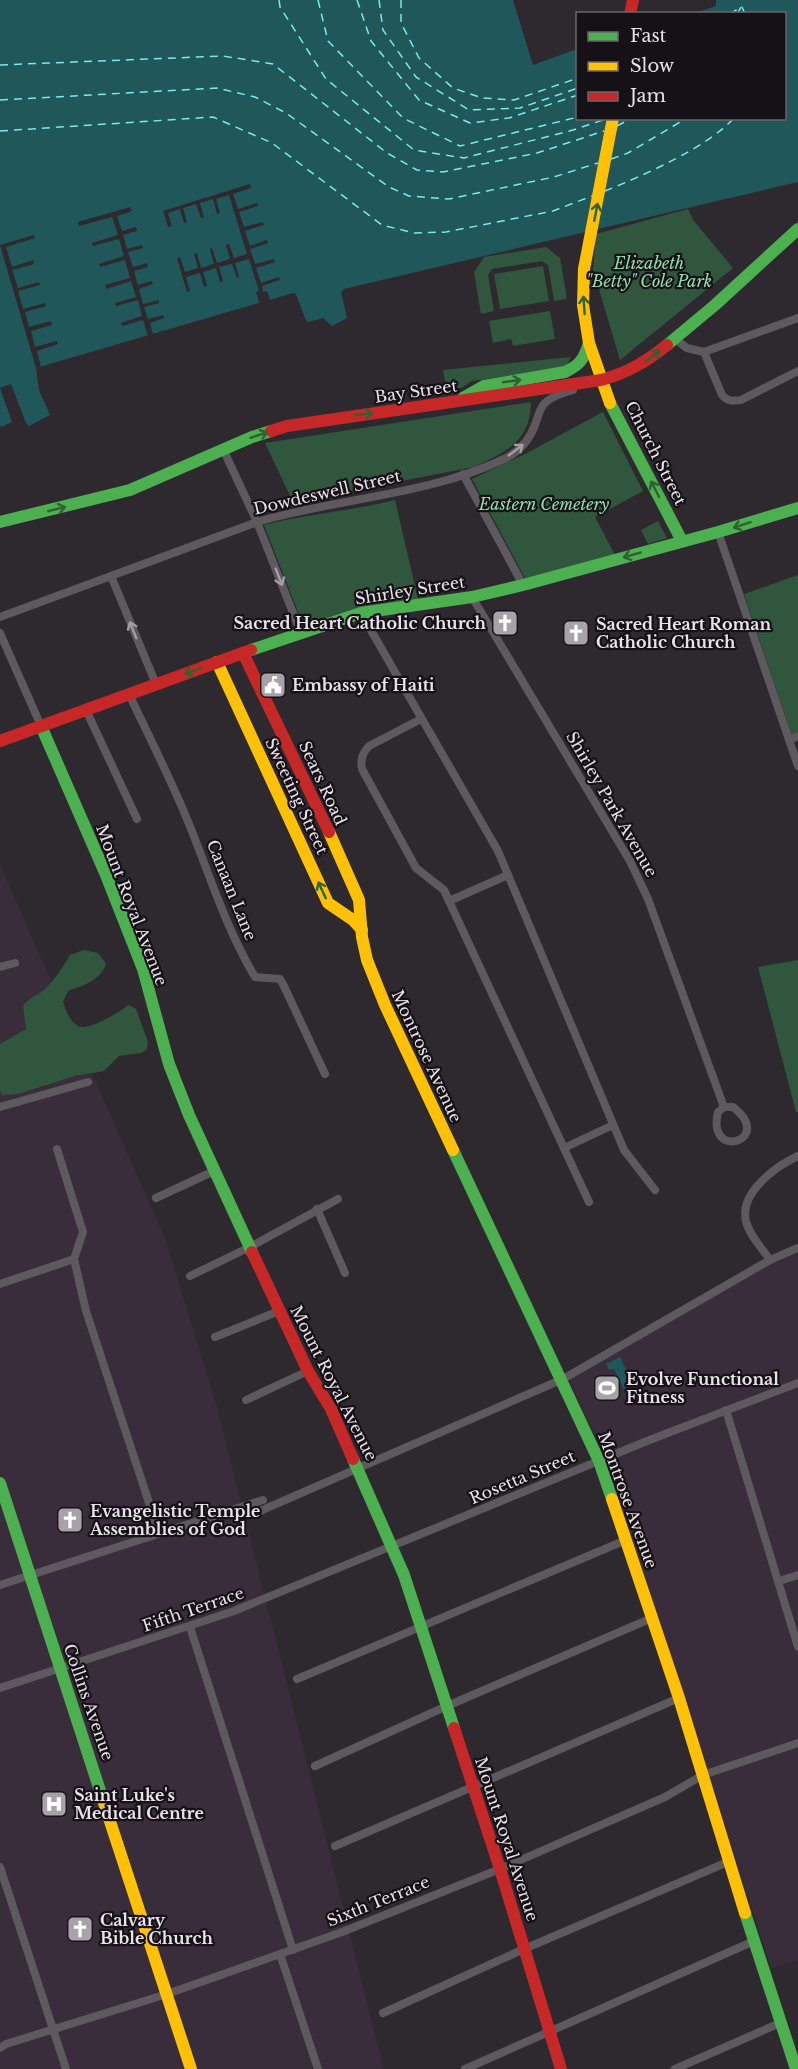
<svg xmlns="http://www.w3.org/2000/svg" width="798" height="2069" viewBox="0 0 798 2069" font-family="'Libre Baskerville',serif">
	<rect width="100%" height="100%" fill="#2e292f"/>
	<g fill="#392c3b">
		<polygon points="0,865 165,1238 217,1407 384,2069 0,2069"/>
		<polygon points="798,1253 798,1960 771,1968 607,1461 569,1380 765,1267"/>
	</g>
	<g fill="#30563e">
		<polygon points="688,209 693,220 733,268 620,360 593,269 596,234"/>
		<polygon points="546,247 560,258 567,299 554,301 548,265 542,261 492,269 488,275 494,311 481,314 474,272 484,257"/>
		<polygon points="543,266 549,301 500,309 494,274"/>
		<polygon points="550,311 555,339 513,346 511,339 493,343 489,321"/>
		<polygon points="571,357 566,368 472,381 448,396 443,370"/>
		<path d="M531,402C530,442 506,452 474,467L293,502L265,443Z"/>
		<polygon points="603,412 643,491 595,517 615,555 526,580 472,479 525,454"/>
		<path d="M395,500L418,599L304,627L264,525C307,514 352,511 395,500Z"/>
		<polygon points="658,521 667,538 648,544 641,530"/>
		<polygon points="798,575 798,733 792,736 744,594"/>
		<path d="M84,950L98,953L106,964C101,980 83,986 68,991L63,1002C66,1010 70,1022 78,1026C88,1032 120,1011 129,1005L136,1009L148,1042L147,1049L141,1053L119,1056L104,1071L75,1076L18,1094L2,1095L0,1091V1044L26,1029L23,1006C29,997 39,995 46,988C56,978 63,967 70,955Z"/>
		<polygon points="798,960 798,1112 796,1112 758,967"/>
	</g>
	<g fill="#1f575a">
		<polygon points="0,0 513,0 533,65 577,49 578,118 784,118 784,14 696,13 716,6 716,0 798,0 798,182 344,289 341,292 347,318 332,326 323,318 309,322 306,321 296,294 293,293 36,368 39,390 50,415 29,426 26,423 11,384 0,388 12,422 1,427 0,425"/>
		<polygon points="620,1357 634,1385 624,1390 614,1369 609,1370 606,1364"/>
	</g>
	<g fill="#2e292f">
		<polygon points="250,184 251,188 233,194 238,209 257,203 258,206 239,212 244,227 263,222 264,225 245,231 250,246 267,240 268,243 250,249 255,264 274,259 275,262 256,268 261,283 279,277 280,280 262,286 263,292 267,291 270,300 259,303 256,292 259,291 249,259 235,263 239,277 237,278 232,264 219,267 223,281 220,282 216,268 203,272 207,286 204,287 200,273 186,277 190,291 187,292 177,258 180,257 185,272 198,268 194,254 197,253 201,268 214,264 210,249 212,248 217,263 230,259 226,245 229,244 234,258 247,254 229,195 216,199 220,213 217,214 213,199 200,203 204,217 201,218 196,204 183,208 187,222 184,223 180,209 168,213 172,226 168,227 163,211"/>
		<polygon points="130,207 132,211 117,216 122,231 136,227 137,231 123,235 127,249 142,245 143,248 128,252 133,267 147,263 148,267 134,271 138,285 152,281 153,284 139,289 143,304 159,300 159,303 144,307 148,319 163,315 164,318 150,323 153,334 148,336 143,320 122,326 121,323 142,316 138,300 116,306 115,303 136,297 131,281 106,289 105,285 130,278 125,260 100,267 99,264 124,256 119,239 93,246 92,243 118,235 112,217 79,226 78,222"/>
		<polygon points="34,235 35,238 6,247 12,267 33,260 34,264 12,270 18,288 39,282 40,285 18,291 23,309 45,303 46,306 25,312 29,327 51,321 52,325 31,331 35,347 57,341 58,344 37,351 41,367 36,368 0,245"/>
	</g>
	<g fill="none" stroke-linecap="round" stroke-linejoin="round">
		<g stroke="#76ecef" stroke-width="1.5" stroke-dasharray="8 6" stroke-linecap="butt">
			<polyline points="279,0 280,7 326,79 414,150 464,158 573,130 606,119"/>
			<polyline points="318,0 328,41 403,118 460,146 578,117"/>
			<polyline points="357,0 371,41 419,100 470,123 509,118 578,95"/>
			<polyline points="379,0 383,30 416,77 469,110 520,108 578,88"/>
			<polyline points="401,0 401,23 419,58 453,88 482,98 514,100 578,78"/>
			<polyline points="742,7 745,14"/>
			<polyline points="730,14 742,6"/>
			<polyline points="737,14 741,7"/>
			<polyline points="0,65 223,56 273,64 387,153 417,170 443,172 537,153 604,131"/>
			<polyline points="0,100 217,88 255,97 286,113 389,187 409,196 449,199 554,177 598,163"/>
			<polyline points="617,126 632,118"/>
			<polyline points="0,131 213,117 272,143 382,225 414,233 446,232 553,211 592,196"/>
			<polyline points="611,159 628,153 687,118"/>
			<path d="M605,191C642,176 708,147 734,118"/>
		</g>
		<g stroke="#5e595e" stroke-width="8">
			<polyline points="675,339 687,348 704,352 798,318"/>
			<path d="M704,352L722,395C728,402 733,401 741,400L798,371"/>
			<polyline points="223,449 257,522 301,633"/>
			<polyline points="463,474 523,585"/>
			<polyline points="718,532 798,766"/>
			<polyline points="111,576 156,684"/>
			<path d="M472,597L630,861L648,899L724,1107L718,1112C706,1162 776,1140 733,1107H724"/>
			<polyline points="361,613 498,851 624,1150 655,1190"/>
			<path d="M0,617L257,522C338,498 424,496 502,460C518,453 529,441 535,425C538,417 539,410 544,404C552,396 563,393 573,390"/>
			<polyline points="0,633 41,726"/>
			<path d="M129,694C150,739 173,783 191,829C211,879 227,930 255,977L280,979L283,984L325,1074"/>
			<polyline points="86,710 137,819"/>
			<path d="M421,719L369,746C362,753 360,760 362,769L416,868L444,890L449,901L508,875"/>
			<polyline points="790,740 798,736"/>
			<polyline points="449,901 589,1202"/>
			<polyline points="0,967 15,963"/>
			<polyline points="0,1107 88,1082"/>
			<polyline points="564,1148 613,1125"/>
			<polyline points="57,1149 83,1232 74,1259 86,1311 159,1533"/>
			<polyline points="156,1198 214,1171"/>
			<polyline points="317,1209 345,1273"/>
			<path d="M770,1260C762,1248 749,1235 746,1221C739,1193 776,1166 798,1156"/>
			<polyline points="190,1276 250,1247 338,1199"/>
			<polyline points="0,1284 74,1259"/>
			<polyline points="215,1337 279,1311"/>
			<polyline points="246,1400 308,1371"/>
			<polyline points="726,1410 798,1647"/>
			<polyline points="253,1514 563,1379 770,1260 798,1248"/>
			<polyline points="779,1581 798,1575"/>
			<polyline points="0,1585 263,1500"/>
			<polyline points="190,1627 293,1950"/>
			<polyline points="297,1679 626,1540"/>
			<polyline points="0,1688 234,1611 647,1441 798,1383"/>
			<polyline points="315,1766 447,1706 652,1618"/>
			<polyline points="335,1846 679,1698"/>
			<polyline points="0,1867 66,2069"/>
			<polyline points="280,1954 318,2069"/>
			<polyline points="383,2013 524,1949 730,1861"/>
			<polyline points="0,2048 6,2044 167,1994 342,1932 500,1869 665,1797 703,1775 798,1743"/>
			<polyline points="465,2069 754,1941"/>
			<polyline points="675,2069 780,2023"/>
		</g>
		<g stroke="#4caf50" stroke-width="12">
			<polyline points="667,345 715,305 798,229"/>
			<path d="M463,398L484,386L565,372C580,365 584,359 589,343"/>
			<polyline points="610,403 682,541"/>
			<polyline points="0,522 130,490 252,437 271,431"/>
			<polyline points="251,650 361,613 472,597 523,585 718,532 798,508"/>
			<polyline points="41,726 106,875 143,969 169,1064 189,1115 252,1252"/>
			<polyline points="453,1150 599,1461 612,1499"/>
			<polyline points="353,1459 404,1575 454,1728"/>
			<polyline points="0,1483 104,1803"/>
			<polyline points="745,1913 796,2069"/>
		</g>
		<g stroke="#ffc107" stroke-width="12">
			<polyline points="610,403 589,343 583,305 584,269 613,118"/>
			<polyline points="217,662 328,903 353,920 362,930"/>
			<polyline points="329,832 359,900 362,937 367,960 385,1005 453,1150"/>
			<polyline points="612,1499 679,1698 745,1913"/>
			<polyline points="104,1803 191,2069"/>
		</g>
		<g stroke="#c62828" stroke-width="12">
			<polyline points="630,14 633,0"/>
			<path d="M271,431L287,426L601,380C627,373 646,362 667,345"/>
			<polyline points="243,653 329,832"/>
			<polyline points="0,741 251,650"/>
			<polyline points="252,1252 308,1371 331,1409 353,1459"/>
			<polyline points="454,1728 500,1869 561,2069"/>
		</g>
	</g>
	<defs><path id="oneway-shaft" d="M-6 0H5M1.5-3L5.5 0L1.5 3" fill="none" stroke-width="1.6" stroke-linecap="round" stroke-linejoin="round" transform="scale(1.5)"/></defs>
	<g stroke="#316033">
		<use href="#oneway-shaft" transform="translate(596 212) rotate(-79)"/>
		<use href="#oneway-shaft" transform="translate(584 305) rotate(-94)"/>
		<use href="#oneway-shaft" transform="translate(653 356) rotate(-37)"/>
		<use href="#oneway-shaft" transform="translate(512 381) rotate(-8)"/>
		<use href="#oneway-shaft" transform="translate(364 414) rotate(-8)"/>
		<use href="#oneway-shaft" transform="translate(259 435) rotate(-18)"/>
		<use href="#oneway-shaft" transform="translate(655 489) rotate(-117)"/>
		<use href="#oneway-shaft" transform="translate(57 509) rotate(-14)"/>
		<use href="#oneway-shaft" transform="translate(742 525) rotate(162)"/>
		<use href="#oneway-shaft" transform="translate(632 555) rotate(164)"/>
		<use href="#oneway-shaft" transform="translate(193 671) rotate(160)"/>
		<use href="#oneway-shaft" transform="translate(322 890) rotate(-115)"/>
	</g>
	<g stroke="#a39ea4">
		<use href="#oneway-shaft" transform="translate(516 450) rotate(-37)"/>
		<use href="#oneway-shaft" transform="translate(279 577) rotate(69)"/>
		<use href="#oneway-shaft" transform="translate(133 630) rotate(-112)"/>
	</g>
	<defs>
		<symbol id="church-square" viewBox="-11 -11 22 22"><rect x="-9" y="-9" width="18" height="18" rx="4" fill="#a7a1a8" stroke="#161116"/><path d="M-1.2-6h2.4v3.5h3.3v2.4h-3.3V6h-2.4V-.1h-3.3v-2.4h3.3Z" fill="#fff"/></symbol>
		<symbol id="civic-square" viewBox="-11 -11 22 22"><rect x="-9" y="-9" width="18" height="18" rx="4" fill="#a7a1a8" stroke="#161116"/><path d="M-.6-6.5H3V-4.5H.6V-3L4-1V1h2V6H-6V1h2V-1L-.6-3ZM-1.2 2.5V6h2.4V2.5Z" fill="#fff"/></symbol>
		<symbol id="stadium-square" viewBox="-11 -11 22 22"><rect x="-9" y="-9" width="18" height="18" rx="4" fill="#a7a1a8" stroke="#161116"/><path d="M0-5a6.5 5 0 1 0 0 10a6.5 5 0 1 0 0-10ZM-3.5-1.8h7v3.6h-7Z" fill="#fff"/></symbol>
		<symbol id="hospital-square" viewBox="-11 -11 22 22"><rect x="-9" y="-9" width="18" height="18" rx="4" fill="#a7a1a8" stroke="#161116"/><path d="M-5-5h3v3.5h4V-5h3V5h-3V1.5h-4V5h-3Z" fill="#fff"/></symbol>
	</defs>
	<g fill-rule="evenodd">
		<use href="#church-square" x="490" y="608" width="30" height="30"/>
		<use href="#church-square" x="561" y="618" width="30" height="30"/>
		<use href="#civic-square" x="258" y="670" width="30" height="30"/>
		<use href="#stadium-square" x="592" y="1373" width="30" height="30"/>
		<use href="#church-square" x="55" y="1505" width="30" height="30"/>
		<use href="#hospital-square" x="39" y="1789" width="30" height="30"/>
		<use href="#church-square" x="65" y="1914" width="30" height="30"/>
	</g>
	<g text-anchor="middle" stroke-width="4.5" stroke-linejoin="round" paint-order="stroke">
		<g font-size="16" font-style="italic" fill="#91e0ac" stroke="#161116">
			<text x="649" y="269">Elizabeth<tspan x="649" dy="18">"Betty" Cole Park</tspan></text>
			<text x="544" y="510">Eastern Cemetery</text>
		</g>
		<g font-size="16" fill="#e8e2e9" stroke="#161116">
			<text transform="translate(416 391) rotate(-8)" y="6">Bay Street</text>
			<text transform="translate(656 453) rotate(63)" y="6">Church Street</text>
			<text transform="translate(327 492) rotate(-13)" y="6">Dowdeswell Street</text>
			<text transform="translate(410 590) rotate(-9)" y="6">Shirley Street</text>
			<text transform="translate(323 783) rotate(65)" y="6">Sears Road</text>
			<text transform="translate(297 796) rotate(65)" y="6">Sweeting Street</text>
			<text transform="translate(612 804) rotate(60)" y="6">Shirley Park Avenue</text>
			<text transform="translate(232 890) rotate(68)" y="6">Canaan Lane</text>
			<text transform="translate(132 905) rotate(69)" y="6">Mount Royal Avenue</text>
			<text transform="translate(427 1056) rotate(65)" y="6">Montrose Avenue</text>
			<text transform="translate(334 1383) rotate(63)" y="6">Mount Royal Avenue</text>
			<text transform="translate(522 1477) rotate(-23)" y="6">Rosetta Street</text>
			<text transform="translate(628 1500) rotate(70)" y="6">Montrose Avenue</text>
			<text transform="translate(193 1609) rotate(-19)" y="6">Fifth Terrace</text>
			<text transform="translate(89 1702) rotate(71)" y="6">Collins Avenue</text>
			<text transform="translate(507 1839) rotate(72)" y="6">Mount Royal Avenue</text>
			<text transform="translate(378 1901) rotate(-22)" y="6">Sixth Terrace</text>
		</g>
		<g font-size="16" font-weight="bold" fill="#e8e2e9" stroke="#161116" text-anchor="start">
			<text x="486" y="629" text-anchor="end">Sacred Heart Catholic Church</text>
			<text x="596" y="630">Sacred Heart Roman<tspan x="596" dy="18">Catholic Church</tspan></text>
			<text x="292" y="691">Embassy of Haiti</text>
			<text x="626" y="1385">Evolve Functional<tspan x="626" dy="18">Fitness</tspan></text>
			<text x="90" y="1517">Evangelistic Temple<tspan x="90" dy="18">Assemblies of God</tspan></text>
			<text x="74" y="1801">Saint Luke's<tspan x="74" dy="18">Medical Centre</tspan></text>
			<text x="100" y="1926">Calvary<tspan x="100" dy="18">Bible Church</tspan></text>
		</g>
	</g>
	<rect x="576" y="12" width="210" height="108" fill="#161116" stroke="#6a656a" stroke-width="1.5"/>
	<rect x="588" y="32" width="30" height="9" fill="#4caf50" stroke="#6a656a" stroke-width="1.5"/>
	<text x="630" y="42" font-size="18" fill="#e8e2e9">Fast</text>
	<rect x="588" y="62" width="30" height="9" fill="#ffc107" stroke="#6a656a" stroke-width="1.5"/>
	<text x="630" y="72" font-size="18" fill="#e8e2e9">Slow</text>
	<rect x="588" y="92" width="30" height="9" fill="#c62828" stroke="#6a656a" stroke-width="1.5"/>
	<text x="630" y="102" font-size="18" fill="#e8e2e9">Jam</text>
</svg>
